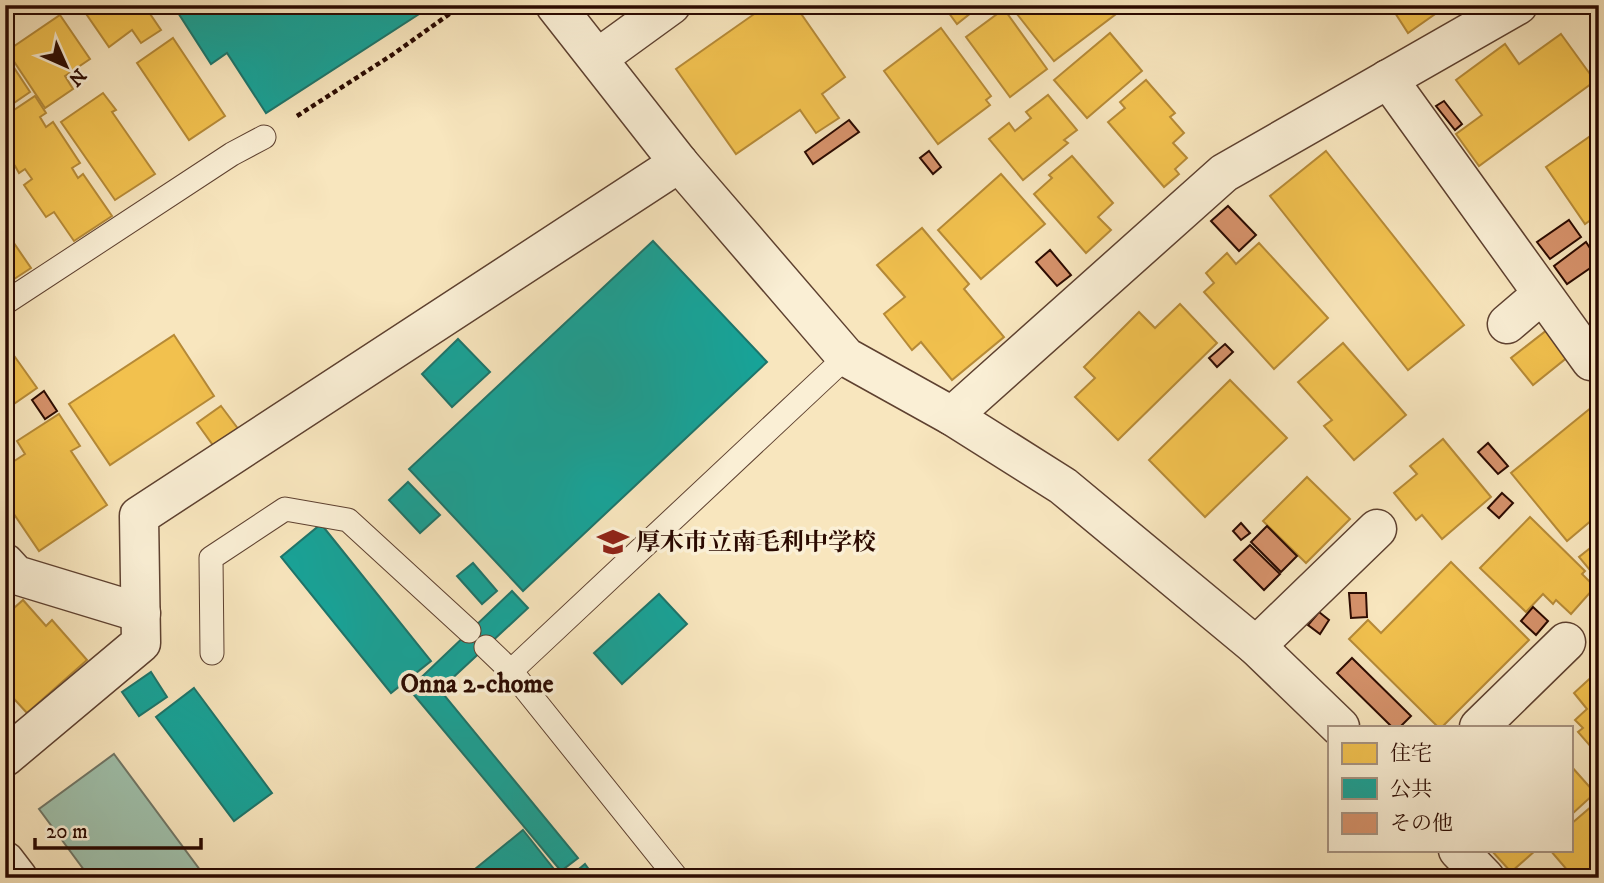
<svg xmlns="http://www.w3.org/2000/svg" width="1604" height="883" viewBox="0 0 1604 883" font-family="'IM FELL DW Pica','Noto Serif JP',serif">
	<rect width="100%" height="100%" fill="#f8e6be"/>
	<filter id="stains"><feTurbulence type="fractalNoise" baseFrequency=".00286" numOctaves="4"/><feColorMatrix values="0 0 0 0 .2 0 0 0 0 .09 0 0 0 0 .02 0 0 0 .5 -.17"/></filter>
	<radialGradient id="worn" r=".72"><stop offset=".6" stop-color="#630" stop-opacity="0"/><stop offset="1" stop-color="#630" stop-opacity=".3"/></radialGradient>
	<polygon fill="#9fc0ab" stroke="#717767" stroke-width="2" points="114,754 206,878 90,878 39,809"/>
	<g fill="#f2c14e" stroke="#b68a37" stroke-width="2">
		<polygon points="80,5 144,5 161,30 141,43 132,30 109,47"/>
		<polygon points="767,5 795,5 845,77 822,94 839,118 816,133 800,110 736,154 676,69"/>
		<polygon points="943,5 981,5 957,24"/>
		<polygon points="1028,5 1109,5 1116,14 1054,61 1017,14"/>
		<polygon points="1390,5 1448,5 1408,33"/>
		<polygon points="1004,9 1047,69 1010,97 966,37"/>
		<polygon points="60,15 90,59 65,76 73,89 45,108 7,51"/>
		<polygon points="941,28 991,96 986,100 990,105 938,144 884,71"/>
		<polygon points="1110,33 1142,71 1087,118 1054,80"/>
		<polygon points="1561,34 1595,81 1479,166 1456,134 1482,115 1456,80 1505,44 1519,64"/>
		<polygon points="173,38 225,116 189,140 137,63"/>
		<polygon points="5,54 30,92 5,109"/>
		<polygon points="1146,80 1175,113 1170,117 1184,133 1173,143 1187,158 1175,169 1179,174 1164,187 1108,122 1125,108 1120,102"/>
		<polygon points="103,93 116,110 112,112 155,174 115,200 61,122"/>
		<polygon points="1048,95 1077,130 1064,140 1068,143 1023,180 989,139 1009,123 1015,131 1031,118 1026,112"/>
		<polygon points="35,96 46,113 40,117 46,127 53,122 80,163 72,168 78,178 83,174 112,216 74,241 54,212 46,217 24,185 32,179 25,169 19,173 15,166 10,169 5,163 5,116"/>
		<polygon points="1599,130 1599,214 1585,224 1546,167"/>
		<polygon points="1326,151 1464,325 1408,370 1270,196"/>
		<polygon points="1072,156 1113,203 1098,217 1111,230 1086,253 1034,194 1052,178 1049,175"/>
		<polygon points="1001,174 1045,224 981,279 938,230"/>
		<polygon points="922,228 969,284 964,289 1004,337 952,380 921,342 912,350 884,314 905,297 877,265"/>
		<polygon points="5,230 31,268 5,285"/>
		<polygon points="1259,243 1328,318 1274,369 1204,292 1214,283 1206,273 1227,253 1236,264"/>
		<polygon points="1180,304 1217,343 1118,440 1075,397 1095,378 1084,367 1139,312 1155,328"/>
		<polygon points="1547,330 1569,356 1533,385 1511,358"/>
		<polygon points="174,335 214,396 110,465 69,404"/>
		<polygon points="5,343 37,388 5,410"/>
		<polygon points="1343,343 1406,415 1354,460 1324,426 1332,420 1298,382"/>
		<polygon points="1230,380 1287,438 1205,517 1149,460"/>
		<polygon points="1598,402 1599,514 1567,541 1511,473"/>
		<polygon points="221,406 239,430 215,448 197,423"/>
		<polygon points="59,414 80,446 71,451 107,505 39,551 5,501 5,467 25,454 17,441"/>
		<polygon points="1443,439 1491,497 1442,539 1422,515 1416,520 1394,493 1417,474 1410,466"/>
		<polygon points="1307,477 1350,519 1306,563 1263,521"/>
		<polygon points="1530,517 1585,571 1582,574 1595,587 1571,614 1556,600 1553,604 1543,594 1526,612 1480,568"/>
		<polygon points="1599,541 1599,581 1579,557"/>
		<polygon points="1451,562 1529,640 1442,727 1438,727 1349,639 1368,620 1381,633"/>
		<polygon points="23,600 46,626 52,620 87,660 27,713 5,689 5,616"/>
		<polygon points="1598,671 1599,671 1599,756 1578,732 1583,728 1575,720 1587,709 1574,693"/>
		<polygon points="1571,766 1595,793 1571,815"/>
		<polygon points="1599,800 1599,867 1587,878 1574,878 1550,850 1571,850 1571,824"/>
		<polygon points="1491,850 1536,850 1511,872"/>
	</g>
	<g fill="#17a398" stroke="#1d756b" stroke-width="2">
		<polygon points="173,5 433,5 266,113 227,53 211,64"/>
		<polygon points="653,241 767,362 523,591 409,469"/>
		<polygon points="458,339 490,372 452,407 422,374"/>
		<polygon points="408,482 440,515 420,533 389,500"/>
		<polygon points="321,524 431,661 391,693 281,557"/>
		<polygon points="473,563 497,591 482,604 457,576"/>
		<polygon points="512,591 528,608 445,685 444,695 578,858 561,871 409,689"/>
		<polygon points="659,594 687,624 622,684 594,653"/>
		<polygon points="151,672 167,697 139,716 122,692"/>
		<polygon points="194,688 272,793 234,821 156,717"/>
		<polygon points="523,830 561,878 464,878"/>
		<polygon points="585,864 595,878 568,878"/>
	</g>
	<g fill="#d6926b" stroke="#2b0a01" stroke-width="2">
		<polygon points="1599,93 1599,107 1592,97"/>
		<polygon points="1444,101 1462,124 1455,130 1436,106"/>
		<polygon points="849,120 859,132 813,164 805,152"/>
		<polygon points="929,151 941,167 933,174 920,158"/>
		<polygon points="1228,206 1256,235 1239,251 1211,221"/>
		<polygon points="1569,220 1581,237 1550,259 1537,242"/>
		<polygon points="1586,242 1599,262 1567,284 1554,266"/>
		<polygon points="1050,250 1071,275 1057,286 1036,262"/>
		<polygon points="1225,344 1233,352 1217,367 1209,358"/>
		<polygon points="44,391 57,411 45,419 32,400"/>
		<polygon points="1488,443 1508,466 1498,474 1478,452"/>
		<polygon points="1502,493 1513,503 1499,518 1488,508"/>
		<polygon points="1241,523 1250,533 1241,540 1233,531"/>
		<polygon points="1267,526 1297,556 1281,572 1251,542"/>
		<polygon points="1250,545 1280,574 1264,590 1234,560"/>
		<polygon points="1349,593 1366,593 1367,617 1351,618"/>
		<polygon points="1533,607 1548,621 1536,635 1521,621"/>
		<polygon points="1319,612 1329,620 1320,634 1308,625"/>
		<polygon points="1352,658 1411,716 1400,727 1392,727 1337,673"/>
	</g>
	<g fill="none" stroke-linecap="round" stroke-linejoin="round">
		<defs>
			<g id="lane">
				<polyline points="5,303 232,154 264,137"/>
				<polyline points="486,647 511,671 677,878"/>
				<polyline points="212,653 211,558 285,509 348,520 469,631"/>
				<polyline points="511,671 846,357"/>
			</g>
			<g id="street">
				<polyline points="555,5 679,163 846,357 952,416 1063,486 1256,646 1340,727"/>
				<polyline points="598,58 671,5"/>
				<polyline points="1388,79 1591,361"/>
				<polyline points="1507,324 1542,294"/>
				<polyline points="952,416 1224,173 1518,5"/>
				<polyline points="5,563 16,575 141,613"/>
				<polyline points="1256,646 1377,529"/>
				<polyline points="1479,727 1566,642"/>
				<polyline points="5,757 141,643 139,516 679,163"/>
				<polyline points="1458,850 1485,878"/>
				<polyline points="5,861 18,878"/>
			</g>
		</defs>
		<use href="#lane" stroke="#5e4130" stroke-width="25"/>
		<use href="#street" stroke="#5e4130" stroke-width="41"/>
		<polyline stroke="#2b0a01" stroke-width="4.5" stroke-dasharray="5 3.5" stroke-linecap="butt" points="297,116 392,55 462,5"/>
		<use href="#lane" stroke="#faefd5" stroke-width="23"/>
		<use href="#street" stroke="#faefd5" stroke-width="38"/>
	</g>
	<defs>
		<symbol id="school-bare" viewBox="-9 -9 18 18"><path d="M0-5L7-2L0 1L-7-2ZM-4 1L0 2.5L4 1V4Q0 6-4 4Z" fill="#8f2418" stroke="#faefd5" stroke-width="2.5" paint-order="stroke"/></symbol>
	</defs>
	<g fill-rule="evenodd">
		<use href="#school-bare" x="591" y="520" width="44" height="44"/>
	</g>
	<g text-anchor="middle" stroke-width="7" stroke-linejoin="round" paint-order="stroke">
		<g font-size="24" font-weight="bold" fill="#2b0a01" stroke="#faefd5" text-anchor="start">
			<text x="636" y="550">厚木市立南毛利中学校</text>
		</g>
		<g font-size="26" font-weight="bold" fill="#2b0a01" stroke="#faefd5">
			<text x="477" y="692">Onna 2-chome</text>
		</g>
	</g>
	<rect width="1604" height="883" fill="none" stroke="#f8e6be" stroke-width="28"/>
	<rect x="7" y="7" width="1590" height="869" fill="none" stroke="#2b0a01" stroke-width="3.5"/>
	<rect x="14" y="14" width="1576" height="855" fill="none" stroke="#2b0a01" stroke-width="2"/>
	<rect x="1328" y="726" width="245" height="126" fill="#faefd5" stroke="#a79380" stroke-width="2"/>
	<rect x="1342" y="743" width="35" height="21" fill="#f2c14e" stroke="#a79380" stroke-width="2"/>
	<text x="1390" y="760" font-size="21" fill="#2b0a01">住宅</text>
	<rect x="1342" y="778" width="35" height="21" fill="#17a398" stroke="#a79380" stroke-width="2"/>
	<text x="1390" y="796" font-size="21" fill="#2b0a01">公共</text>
	<rect x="1342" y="813" width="35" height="21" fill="#d6926b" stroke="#a79380" stroke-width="2"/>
	<text x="1390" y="830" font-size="21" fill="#2b0a01">その他</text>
	<g transform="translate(66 66) rotate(135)" stroke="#faefd5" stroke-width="5" paint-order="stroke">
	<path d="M0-5L12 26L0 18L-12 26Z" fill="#2b0a01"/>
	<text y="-10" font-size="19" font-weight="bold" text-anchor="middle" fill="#2b0a01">N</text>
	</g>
	<path d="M35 838v10h166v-10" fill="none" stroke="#2b0a01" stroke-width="3.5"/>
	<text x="46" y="838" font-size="21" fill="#2b0a01" stroke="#faefd5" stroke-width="5" paint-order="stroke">20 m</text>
	<rect width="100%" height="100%" filter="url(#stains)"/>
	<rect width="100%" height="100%" fill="url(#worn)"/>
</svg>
